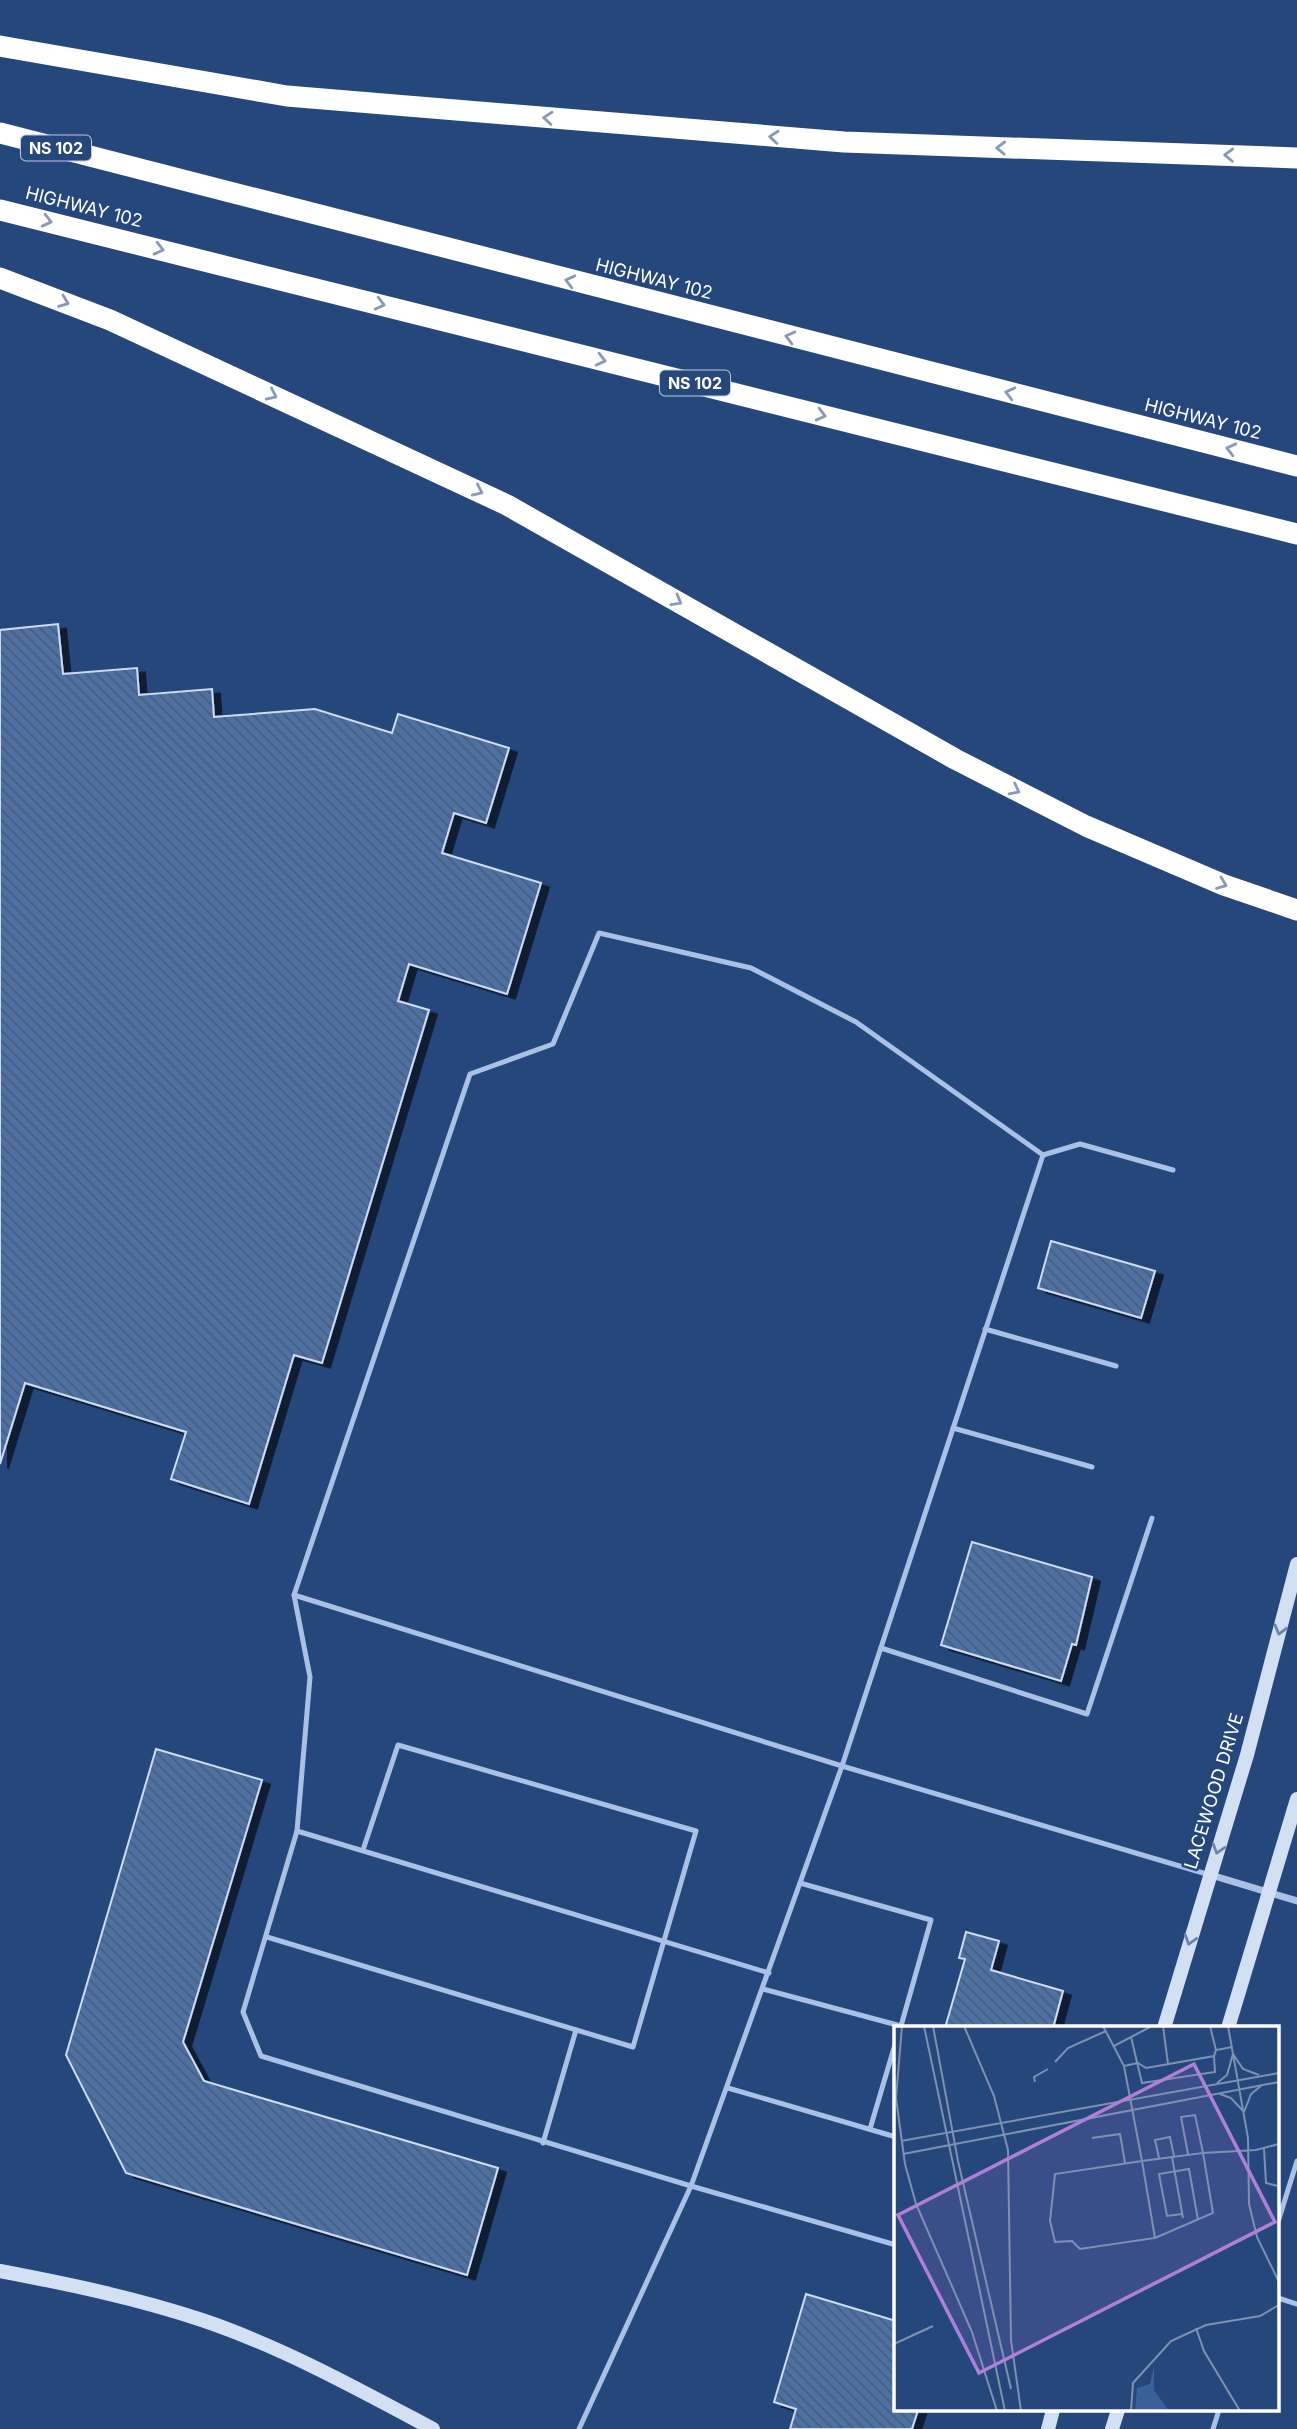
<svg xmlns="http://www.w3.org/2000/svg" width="1297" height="2429" viewBox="0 0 1297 2429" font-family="Inter,sans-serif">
	<defs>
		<pattern id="building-back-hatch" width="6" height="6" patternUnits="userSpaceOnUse" patternTransform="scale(1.75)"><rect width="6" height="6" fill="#4e70a5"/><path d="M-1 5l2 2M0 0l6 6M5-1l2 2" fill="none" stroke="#4d5c74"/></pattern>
		<filter id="shadow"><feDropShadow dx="8" dy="4.5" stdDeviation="0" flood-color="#0009"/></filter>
	</defs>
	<rect width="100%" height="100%" fill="#26477c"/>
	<g fill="url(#building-back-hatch)" stroke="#cddcf4" stroke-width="2" filter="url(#shadow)">
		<polygon points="58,624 63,674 137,668 139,695 212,689 214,717 315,709 392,733 398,714 509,748 486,823 454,813 442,853 541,883 507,994 409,964 398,1001 429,1010 322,1363 294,1355 249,1504 171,1479 186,1432 25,1383 0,1464 0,630"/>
		<polygon points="1051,1241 1155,1271 1141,1318 1038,1288"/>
		<polygon points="972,1542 1092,1577 1076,1645 1072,1644 1061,1681 941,1645"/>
		<polygon points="156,1749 262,1780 183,2042 204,2081 498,2168 467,2275 126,2173 66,2055"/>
		<polygon points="966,1932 999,1941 991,1970 1063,1991 1053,2028 945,2028 965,1959 959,1958"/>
		<polygon points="806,2294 896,2321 896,2410 918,2410 912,2429 790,2429 796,2409 774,2402"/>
	</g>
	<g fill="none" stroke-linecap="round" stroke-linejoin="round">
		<g stroke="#aac1e5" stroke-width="5">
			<polyline points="1043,1155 1080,1144 1173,1170"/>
			<polyline points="985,1329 1116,1366"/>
			<polyline points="953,1428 1092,1467"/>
			<polyline points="294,1595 310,1677 297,1831 243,2012 261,2056 691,2186 579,2429"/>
			<polyline points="881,1648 1087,1714 1152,1518"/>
			<polyline points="297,1831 769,1973"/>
			<polyline points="267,1937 633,2047 696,1831 398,1745 363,1850"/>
			<polyline points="763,1989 901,2026 931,1920 800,1883"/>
			<polyline points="728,2088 896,2137"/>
			<polyline points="870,2129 896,2041"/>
			<polyline points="543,2143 576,2030"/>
			<polyline points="1278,2222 1297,2161"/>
			<polyline points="896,2245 691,2186 842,1766 1043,1155 856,1022 751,968 599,933 553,1044 470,1074 294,1595 842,1766 1210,1875"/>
			<polyline points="1278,2298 1297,2304"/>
			<polyline points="1213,2429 1219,2410"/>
		</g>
		<polyline stroke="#aac1e5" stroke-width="7" points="1211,1875 1297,1901"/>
		<g stroke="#d3e0f4" stroke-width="14">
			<polyline points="1164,2028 1247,1755 1297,1564"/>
			<polyline points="1228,2028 1297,1799"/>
			<path d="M0,2271C68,2284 136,2298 202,2320C282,2347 358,2389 433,2429"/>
			<polyline points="1048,2429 1053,2410"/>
			<polyline points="1112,2429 1118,2410"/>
		</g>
		<g stroke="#fff" stroke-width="21">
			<polyline points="0,46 287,96 844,142 1297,158"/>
			<polyline points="0,133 1297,466"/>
			<polyline points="0,210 1297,534"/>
			<polyline points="0,278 110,320 507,505 955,759 1086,826 1224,885 1297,910"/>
		</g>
	</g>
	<defs><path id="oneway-chevron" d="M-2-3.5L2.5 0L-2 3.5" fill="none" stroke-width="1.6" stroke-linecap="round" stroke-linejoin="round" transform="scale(1.75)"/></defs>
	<g stroke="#889ab7">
		<use href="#oneway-chevron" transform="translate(548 118) rotate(-175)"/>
		<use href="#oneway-chevron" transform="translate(774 137) rotate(-175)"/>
		<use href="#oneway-chevron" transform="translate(1001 148) rotate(-178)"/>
		<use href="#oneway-chevron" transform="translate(1229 155) rotate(-178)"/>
		<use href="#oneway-chevron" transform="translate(47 221) rotate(14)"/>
		<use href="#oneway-chevron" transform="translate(159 249) rotate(14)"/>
		<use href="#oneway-chevron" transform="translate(570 281) rotate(-166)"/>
		<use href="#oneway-chevron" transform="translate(64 302) rotate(21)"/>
		<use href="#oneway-chevron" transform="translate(380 304) rotate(14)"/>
		<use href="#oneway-chevron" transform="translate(790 337) rotate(-166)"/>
		<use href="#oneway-chevron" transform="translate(601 360) rotate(14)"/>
		<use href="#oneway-chevron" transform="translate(1010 393) rotate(-166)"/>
		<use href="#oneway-chevron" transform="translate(272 395) rotate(25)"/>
		<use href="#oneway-chevron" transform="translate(821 415) rotate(14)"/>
		<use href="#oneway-chevron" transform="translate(1231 449) rotate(-166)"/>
		<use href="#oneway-chevron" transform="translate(478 491) rotate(25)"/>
		<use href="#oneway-chevron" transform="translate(677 601) rotate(30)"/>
		<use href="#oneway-chevron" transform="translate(1015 790) rotate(27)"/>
		<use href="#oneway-chevron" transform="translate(1222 884) rotate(21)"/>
	</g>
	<g stroke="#6b84ac">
		<use href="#oneway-chevron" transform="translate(1280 1630) rotate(105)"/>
		<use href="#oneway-chevron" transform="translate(1218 1849) rotate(107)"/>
		<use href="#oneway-chevron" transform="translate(1190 1940) rotate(107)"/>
	</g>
	<g text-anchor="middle" stroke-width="5" stroke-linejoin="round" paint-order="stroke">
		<g fill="#26477c" stroke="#bec8d8" stroke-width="2">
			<rect x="21" y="135.5" width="70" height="25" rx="5"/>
			<rect x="660" y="370.5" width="70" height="25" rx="5"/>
		</g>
		<g font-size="16" font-weight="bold" fill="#fff">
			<text x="56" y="154">NS 102</text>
			<text x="695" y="389">NS 102</text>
		</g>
		<g font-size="18" fill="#fff" stroke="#26477c">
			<text transform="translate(84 207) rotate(14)" y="6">HIGHWAY 102</text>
			<text transform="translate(654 279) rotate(14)" y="6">HIGHWAY 102</text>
			<text transform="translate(1203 419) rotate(14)" y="6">HIGHWAY 102</text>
			<text transform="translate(1214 1791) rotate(-73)" y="6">LACEWOOD DRIVE</text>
		</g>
	</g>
	<g transform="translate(894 2026)">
		<rect width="385" height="385" fill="#26477c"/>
		<path d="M260,340V364L275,385H241L243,362L256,358Z" fill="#396099"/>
		<path fill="none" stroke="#7d91b0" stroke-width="2" d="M8,0L2,72L11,138L22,178L78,306L103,385M30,0L111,385M39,0L64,135L117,363M70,0L100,70L114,124L117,314L127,385M209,0L230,40L248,135L261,212L186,223L178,215L161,216L156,195L161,148L248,135L309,127L301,89L287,91L294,128M269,0L274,38M316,0L322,24M334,0L354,112L355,178L363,211L385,256M237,11L248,57L321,46L320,30M220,20L258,0M339,28L349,43L365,49M161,36L174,22L212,5M230,40L244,37L252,42L320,30L322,24L338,21M141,56L140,51L154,43M323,57L333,49L339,28M326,68L337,72L350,86M350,86L357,68L367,60M198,112L226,108L231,137M7,115L385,47M370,123L372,157L384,160M9,128L385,56M278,131L289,192M265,132L261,114L276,111L280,130M288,188L273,190L265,148L295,143L304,194M261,212L319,187L309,127L362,124L385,118M302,302L310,325L346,385M0,318L39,300M237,385L239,357L277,315L312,299L366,290L385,279"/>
		<path fill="#b080d9" fill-opacity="0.15" stroke="#b080d9" stroke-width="3.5" d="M300,38L381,196L85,347L4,189Z"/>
		<rect width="385" height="385" fill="none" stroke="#fff" stroke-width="3.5"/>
	</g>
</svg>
